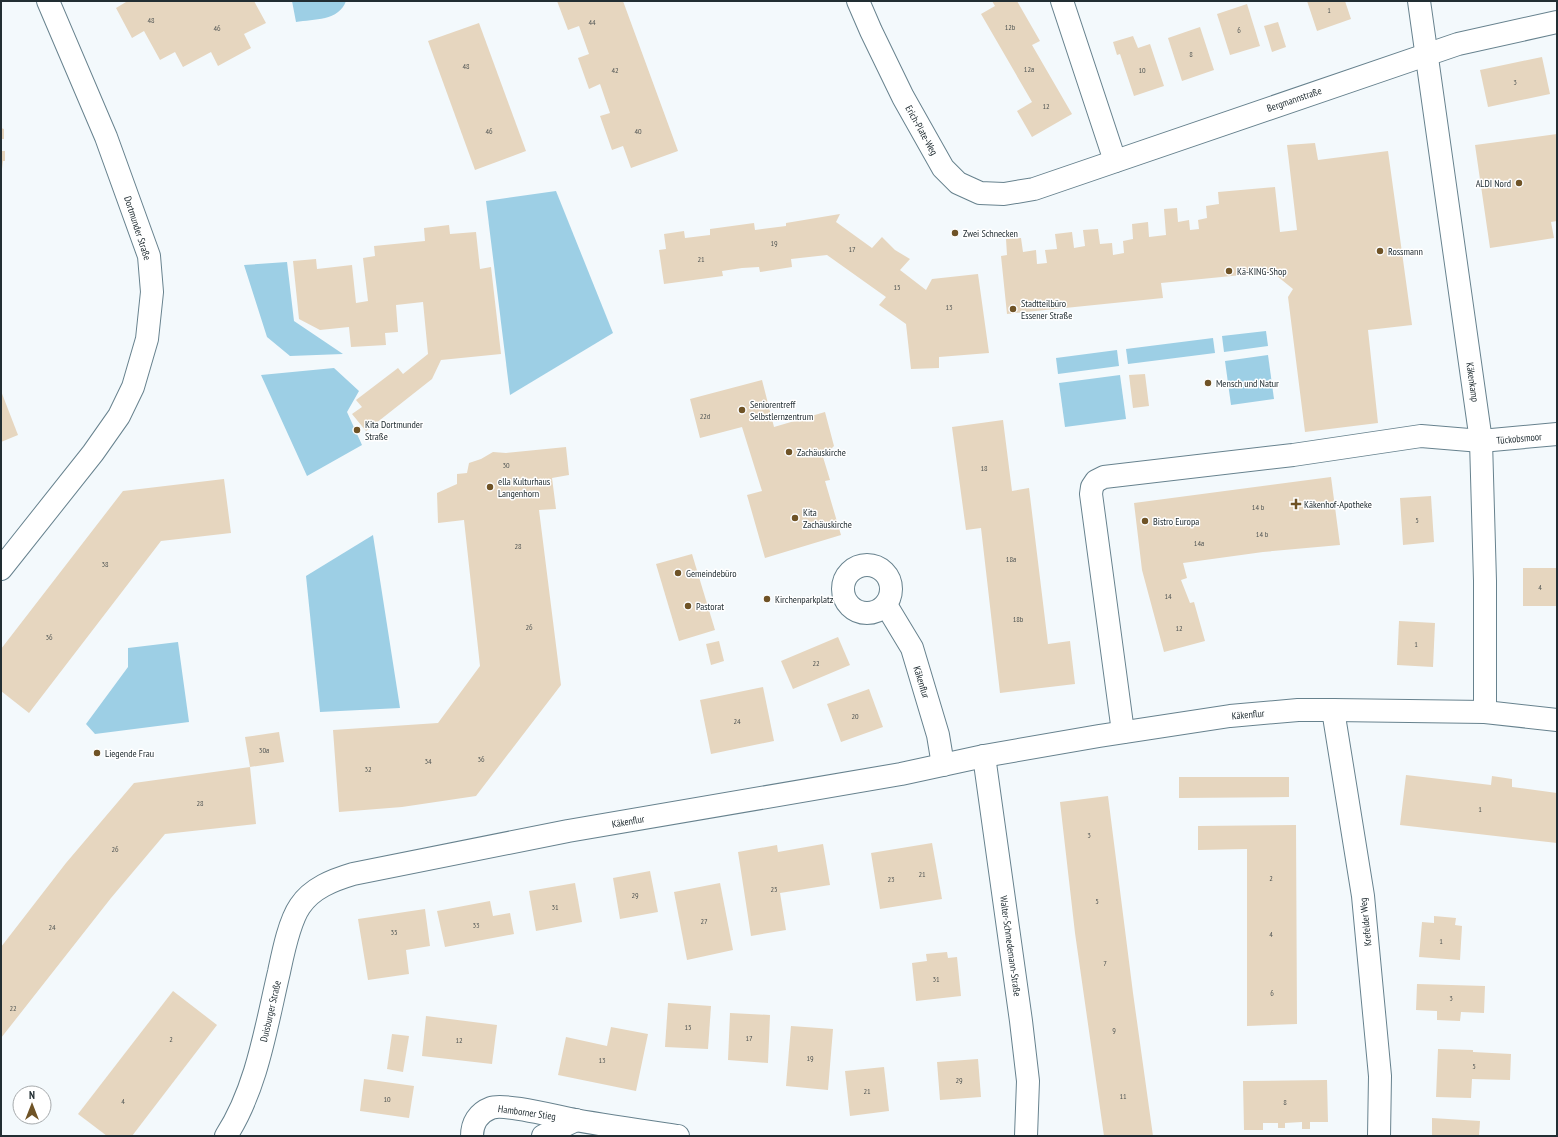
<svg xmlns="http://www.w3.org/2000/svg" width="1558" height="1137" viewBox="0 0 1558 1137" font-family="'PT Sans Narrow',sans-serif">
	<rect width="100%" height="100%" fill="#f3f9fc"/>
	<g fill="#9dcfe5">
		<path d="M292,1H346C339,21 314,19 296,22Z"/>
		<polygon points="556,191 613,333 510,395 486,201"/>
		<polygon points="287,262 294,321 343,354 290,356 267,337 244,265"/>
		<polygon points="1266,331 1268,346 1224,352 1222,336"/>
		<polygon points="1213,338 1215,353 1128,364 1126,349"/>
		<polygon points="1117,350 1119,366 1058,374 1056,358"/>
		<polygon points="1268,355 1274,399 1231,405 1225,361"/>
		<polygon points="334,368 359,391 347,412 362,445 307,476 261,375"/>
		<polygon points="1120,375 1126,419 1065,427 1059,383"/>
		<polygon points="373,535 400,708 320,712 306,576"/>
		<polygon points="178,642 189,722 95,734 86,724 128,667 128,648"/>
	</g>
	<g fill="#e6d6bf">
		<polygon points="125,1 254,1 266,23 244,34 251,48 218,66 211,52 183,67 175,52 160,60 144,31 132,38 116,8 126,2"/>
		<polygon points="557,1 623,1 678,151 631,168 623,146 612,150 600,116 610,113 600,84 589,89 578,58 589,54 579,26 568,30"/>
		<polygon points="992,1 1017,1 1040,41 1032,45 1072,114 1032,137 1017,111 1032,102 981,14 995,6"/>
		<polygon points="1307,1 1345,1 1351,19 1317,31"/>
		<polygon points="1247,4 1260,46 1230,55 1217,14"/>
		<polygon points="1278,22 1286,47 1272,52 1264,26"/>
		<polygon points="479,23 526,151 475,170 428,41"/>
		<polygon points="1200,27 1214,70 1182,81 1168,38"/>
		<polygon points="1133,36 1138,48 1150,44 1164,86 1134,96 1120,54 1117,55 1113,42"/>
		<polygon points="1542,57 1550,94 1488,107 1480,70"/>
		<polygon points="1,128 4,129 4,139 1,139"/>
		<polygon points="1557,134 1557,221 1551,222 1554,238 1490,248 1475,145"/>
		<polygon points="1315,143 1318,160 1388,151 1412,325 1368,330 1378,423 1305,432 1288,297 1293,289 1272,272 1161,283 1163,298 1007,314 1001,256 1007,255 1006,239 1021,238 1023,252 1036,250 1037,264 1047,263 1045,250 1057,249 1055,234 1072,232 1074,248 1085,246 1083,230 1098,229 1100,244 1112,243 1113,255 1124,253 1123,241 1133,239 1132,224 1148,222 1149,237 1166,235 1164,209 1177,208 1178,222 1189,220 1190,230 1199,229 1198,220 1207,218 1206,206 1219,204 1218,192 1275,187 1280,232 1297,230 1287,145"/>
		<polygon points="1,151 5,151 5,161 3,161 2,169 1,169"/>
		<polygon points="840,214 836,222 872,248 882,237 895,250 910,259 900,270 926,290 932,279 978,274 989,353 939,357 939,368 911,369 906,324 879,305 886,297 827,255 791,259 792,267 760,272 759,267 742,268 722,271 723,276 664,284 659,250 666,249 664,234 684,231 685,238 710,235 710,229 754,223 755,230 786,226 786,223"/>
		<polygon points="449,225 450,234 476,232 480,269 491,267 501,354 441,360 432,379 366,431 352,414 362,407 356,400 398,368 403,374 428,354 423,302 396,305 398,332 385,333 386,345 351,347 349,327 320,330 299,319 293,261 316,259 317,269 352,265 356,303 368,301 363,258 375,256 374,246 425,241 424,228"/>
		<polygon points="1145,374 1149,406 1133,408 1129,375"/>
		<polygon points="762,380 774,427 825,412 834,446 823,457 830,480 825,481 841,535 765,558 747,495 762,491 742,427 700,438 690,399"/>
		<polygon points="1,391 18,435 1,442"/>
		<polygon points="1003,420 1012,491 1029,488 1048,644 1070,641 1075,684 1000,693 981,528 966,530 952,427"/>
		<polygon points="566,447 569,475 552,478 556,509 539,510 561,685 476,796 402,807 339,812 333,730 438,723 480,666 464,520 438,523 437,493 457,484 457,474 467,473 469,463 481,459 493,452 506,453"/>
		<polygon points="1331,477 1340,545 1263,552 1183,563 1187,578 1181,580 1190,603 1194,602 1205,641 1164,652 1142,570 1134,503"/>
		<polygon points="224,479 231,533 161,541 29,713 1,691 1,649 123,491"/>
		<polygon points="1431,496 1434,542 1403,545 1400,498"/>
		<polygon points="692,554 715,630 679,641 656,564"/>
		<rect x="1523" y="568" width="34" height="38"/>
		<polygon points="1399,621 1435,623 1433,667 1397,665"/>
		<polygon points="838,637 850,665 793,689 781,661"/>
		<polygon points="719,641 724,661 711,665 706,644"/>
		<polygon points="763,687 774,741 711,754 700,700"/>
		<polygon points="869,689 883,727 841,742 827,704"/>
		<polygon points="279,732 284,762 250,767 245,737"/>
		<polygon points="250,767 256,824 165,834 111,898 1,1038 1,947 66,863 134,783"/>
		<polygon points="1406,775 1491,785 1492,776 1512,779 1512,787 1557,793 1557,843 1400,825"/>
		<polygon points="1179,777 1289,777 1289,797 1179,798"/>
		<polygon points="1108,796 1133,993 1153,1136 1104,1136 1075,933 1060,802"/>
		<polygon points="1296,825 1297,1024 1247,1026 1247,849 1198,850 1198,826"/>
		<polygon points="932,843 942,899 880,909 871,853"/>
		<polygon points="823,844 830,885 780,893 786,930 751,936 738,852 777,845 778,852"/>
		<polygon points="650,871 658,912 620,919 613,878"/>
		<polygon points="575,883 582,922 536,931 529,891"/>
		<polygon points="720,883 733,950 687,960 674,892"/>
		<polygon points="490,901 493,916 510,913 514,934 445,947 437,911"/>
		<polygon points="425,909 430,946 406,950 409,974 368,980 358,919"/>
		<polygon points="1434,916 1456,918 1455,925 1462,926 1460,960 1419,957 1422,922 1434,923"/>
		<polygon points="947,952 948,958 957,957 961,996 916,1001 912,963 927,961 926,954"/>
		<polygon points="1417,984 1485,986 1484,1013 1461,1012 1460,1021 1437,1020 1437,1011 1416,1010"/>
		<polygon points="173,991 217,1025 132,1136 107,1136 78,1114"/>
		<polygon points="668,1003 711,1006 708,1049 665,1047"/>
		<polygon points="730,1013 770,1015 768,1063 728,1060"/>
		<polygon points="426,1016 497,1025 492,1064 422,1056"/>
		<polygon points="791,1026 833,1029 828,1090 786,1086"/>
		<polygon points="611,1027 648,1034 636,1091 558,1075 566,1037 607,1046"/>
		<polygon points="392,1034 409,1036 403,1072 387,1069"/>
		<polygon points="1438,1049 1473,1050 1473,1052 1511,1054 1510,1080 1472,1079 1471,1098 1436,1097"/>
		<polygon points="978,1059 981,1097 940,1100 937,1062"/>
		<polygon points="884,1067 889,1111 850,1116 845,1071"/>
		<polygon points="364,1079 414,1086 409,1118 360,1111"/>
		<polygon points="1327,1080 1328,1122 1310,1122 1310,1129 1302,1129 1302,1122 1285,1123 1285,1128 1278,1128 1278,1123 1263,1123 1263,1130 1244,1130 1243,1081"/>
		<polygon points="1432,1118 1480,1121 1479,1136 1432,1136"/>
	</g>
	<g fill="none" stroke-linecap="round" stroke-linejoin="round">
		<defs>
			<g id="minor">
				<polyline points="858,1 871,31 903,97 943,168 958,183 980,193 1004,194 1034,189 1458,44 1557,22"/>
				<polyline points="1062,1 1115,161"/>
				<polyline points="1419,1 1481,441 1485,581 1485,712"/>
				<circle cx="867" cy="589" r="24"/>
				<polyline points="1,569 93,453 119,416 133,387 147,339 152,292 149,256 106,137 48,1"/>
				<polyline points="886,605 912,648 938,735 943,765"/>
				<polyline points="1333,710 1363,896 1380,1076 1379,1136"/>
				<polyline points="1123,732 1091,494 1092,487 1096,481 1104,477 1293,455 1421,436 1481,441 1557,434"/>
				<polyline points="984,756 1021,1021 1028,1081 1026,1136"/>
				<path d="M226,1136C257,1088 266,1027 279,972C283,953 289,922 300,906C312,888 333,880 353,874L568,831L901,774L984,756L1099,736L1230,716L1298,710H1333L1485,712L1557,720"/>
				<path d="M472,1136C472,1123 478,1113 491,1108C504,1103 558,1117 575,1120C609,1126 644,1131 678,1136"/>
				<polyline points="543,1136 576,1120"/>
			</g>
		</defs>
		<use href="#minor" stroke="#67828e" stroke-width="24"/>
		<use href="#minor" stroke="#fff" stroke-width="22"/>
	</g>
	<g fill="#6f5326" stroke="#fff" stroke-width="1.5">
		<circle cx="1519" cy="183" r="4"/>
		<circle cx="955" cy="233" r="4"/>
		<circle cx="1380" cy="251" r="4"/>
		<circle cx="1229" cy="271" r="4"/>
		<circle cx="1013" cy="309" r="4"/>
		<circle cx="1208" cy="383" r="4"/>
		<circle cx="742" cy="410" r="4"/>
		<circle cx="357" cy="430" r="4"/>
		<circle cx="789" cy="452" r="4"/>
		<circle cx="490" cy="487" r="4"/>
		<path d="M1294 498h4v4h4v4h-4v4h-4v-4h-4v-4h4z"/>
		<circle cx="795" cy="518" r="4"/>
		<circle cx="1145" cy="521" r="4"/>
		<circle cx="678" cy="573" r="4"/>
		<circle cx="767" cy="599" r="4"/>
		<circle cx="688" cy="606" r="4"/>
		<circle cx="97" cy="753" r="4"/>
	</g>
	<g text-anchor="middle" stroke-width="3" stroke-linejoin="round" paint-order="stroke">
		<g font-size="8" fill="#535856">
			<text x="1329" y="13">1</text>
			<text x="151" y="23">48</text>
			<text x="592" y="25">44</text>
			<text x="1010" y="30">12b</text>
			<text x="217" y="31">46</text>
			<text x="1239" y="33">6</text>
			<text x="1191" y="57">8</text>
			<text x="466" y="69">48</text>
			<text x="1029" y="72">12a</text>
			<text x="615" y="73">42</text>
			<text x="1142" y="73">10</text>
			<text x="1515" y="85">3</text>
			<text x="1046" y="109">12</text>
			<text x="489" y="134">46</text>
			<text x="638" y="134">40</text>
			<text x="774" y="246">19</text>
			<text x="852" y="252">17</text>
			<text x="701" y="262">21</text>
			<text x="897" y="290">15</text>
			<text x="949" y="310">13</text>
			<text x="705" y="419">22d</text>
			<text x="506" y="468">30</text>
			<text x="984" y="471">18</text>
			<text x="1258" y="510">14 b</text>
			<text x="1417" y="523">5</text>
			<text x="1262" y="537">14 b</text>
			<text x="1199" y="546">14a</text>
			<text x="518" y="549">28</text>
			<text x="1011" y="562">18a</text>
			<text x="105" y="567">38</text>
			<text x="1540" y="590">4</text>
			<text x="1168" y="599">14</text>
			<text x="1018" y="622">18b</text>
			<text x="529" y="630">26</text>
			<text x="1179" y="631">12</text>
			<text x="49" y="640">36</text>
			<text x="1416" y="647">1</text>
			<text x="816" y="666">22</text>
			<text x="855" y="719">20</text>
			<text x="737" y="724">24</text>
			<text x="264" y="753">30a</text>
			<text x="481" y="762">36</text>
			<text x="428" y="764">34</text>
			<text x="368" y="772">32</text>
			<text x="200" y="806">28</text>
			<text x="1480" y="812">1</text>
			<text x="1089" y="838">3</text>
			<text x="115" y="852">26</text>
			<text x="922" y="877">21</text>
			<text x="1271" y="881">2</text>
			<text x="891" y="882">23</text>
			<text x="774" y="892">25</text>
			<text x="635" y="898">29</text>
			<text x="1097" y="904">5</text>
			<text x="555" y="910">31</text>
			<text x="704" y="924">27</text>
			<text x="476" y="928">33</text>
			<text x="52" y="930">24</text>
			<text x="394" y="935">35</text>
			<text x="1271" y="937">4</text>
			<text x="1441" y="944">1</text>
			<text x="1105" y="966">7</text>
			<text x="936" y="982">31</text>
			<text x="1272" y="996">6</text>
			<text x="1451" y="1001">3</text>
			<text x="13" y="1011">22</text>
			<text x="688" y="1030">15</text>
			<text x="1114" y="1033">9</text>
			<text x="749" y="1041">17</text>
			<text x="171" y="1042">2</text>
			<text x="459" y="1043">12</text>
			<text x="810" y="1061">19</text>
			<text x="602" y="1063">13</text>
			<text x="1474" y="1069">5</text>
			<text x="959" y="1083">29</text>
			<text x="867" y="1094">21</text>
			<text x="1123" y="1099">11</text>
			<text x="387" y="1102">10</text>
			<text x="123" y="1104">4</text>
			<text x="1285" y="1105">8</text>
		</g>
		<g font-size="10" fill="#222e33" stroke="#fff">
			<text transform="translate(1294 99) rotate(-19)" y="4">Bergmannstraße</text>
			<text transform="translate(922 130) rotate(61)" y="4">Erich-Plate-Weg</text>
			<text transform="translate(138 228) rotate(72)" y="4">Dortmunder Straße</text>
			<text transform="translate(1473 382) rotate(82)" y="4">Käkenkamp</text>
			<text transform="translate(1519 438) rotate(-5)" y="4">Tückobsmoor</text>
			<text transform="translate(922 682) rotate(73)" y="4">Käkenflur</text>
			<text transform="translate(1248 714) rotate(-5)" y="4">Käkenflur</text>
			<text transform="translate(628 821) rotate(-10)" y="4">Käkenflur</text>
			<text transform="translate(1365 922) rotate(-96)" y="4">Krefelder Weg</text>
			<text transform="translate(1011 946) rotate(82)" y="4">Walter-Schmedemann-Straße</text>
			<text transform="translate(270 1011) rotate(-77)" y="4">Duisburger Straße</text>
			<text transform="translate(527 1112) rotate(8)" y="4">Hamborner Stieg</text>
		</g>
		<g font-size="10" fill="#222e33" stroke="#fff" text-anchor="start">
			<text x="1511" y="187" text-anchor="end">ALDI Nord</text>
			<text x="963" y="237">Zwei Schnecken</text>
			<text x="1388" y="255">Rossmann</text>
			<text x="1237" y="275">Kä-KING-Shop</text>
			<text x="1021" y="307">Stadtteilbüro<tspan x="1021" dy="12">Essener Straße</tspan></text>
			<text x="1216" y="387">Mensch und Natur</text>
			<text x="750" y="408">Seniorentreff<tspan x="750" dy="12">Selbstlernzentrum</tspan></text>
			<text x="365" y="428">Kita Dortmunder<tspan x="365" dy="12">Straße</tspan></text>
			<text x="797" y="456">Zachäuskirche</text>
			<text x="498" y="485">ella Kulturhaus<tspan x="498" dy="12">Langenhorn</tspan></text>
			<text x="1304" y="508">Käkenhof-Apotheke</text>
			<text x="803" y="516">Kita<tspan x="803" dy="12">Zachäuskirche</tspan></text>
			<text x="1153" y="525">Bistro Europa</text>
			<text x="686" y="577">Gemeindebüro</text>
			<text x="775" y="603">Kirchenparkplatz</text>
			<text x="696" y="610">Pastorat</text>
			<text x="105" y="757">Liegende Frau</text>
		</g>
	</g>
	<rect width="1558" height="1137" fill="none" stroke="#222e33" stroke-width="4"/>
	<g transform="translate(32 1105)"><circle r="19" fill="#ffffff" stroke="#a7abad"/>
	<path d="M0-3L7 15L0 10L-7 15Z" fill="#6f5326"/>
	<text y="-6" font-size="11" font-weight="bold" text-anchor="middle" fill="#222e33">N</text>
	</g>
</svg>
